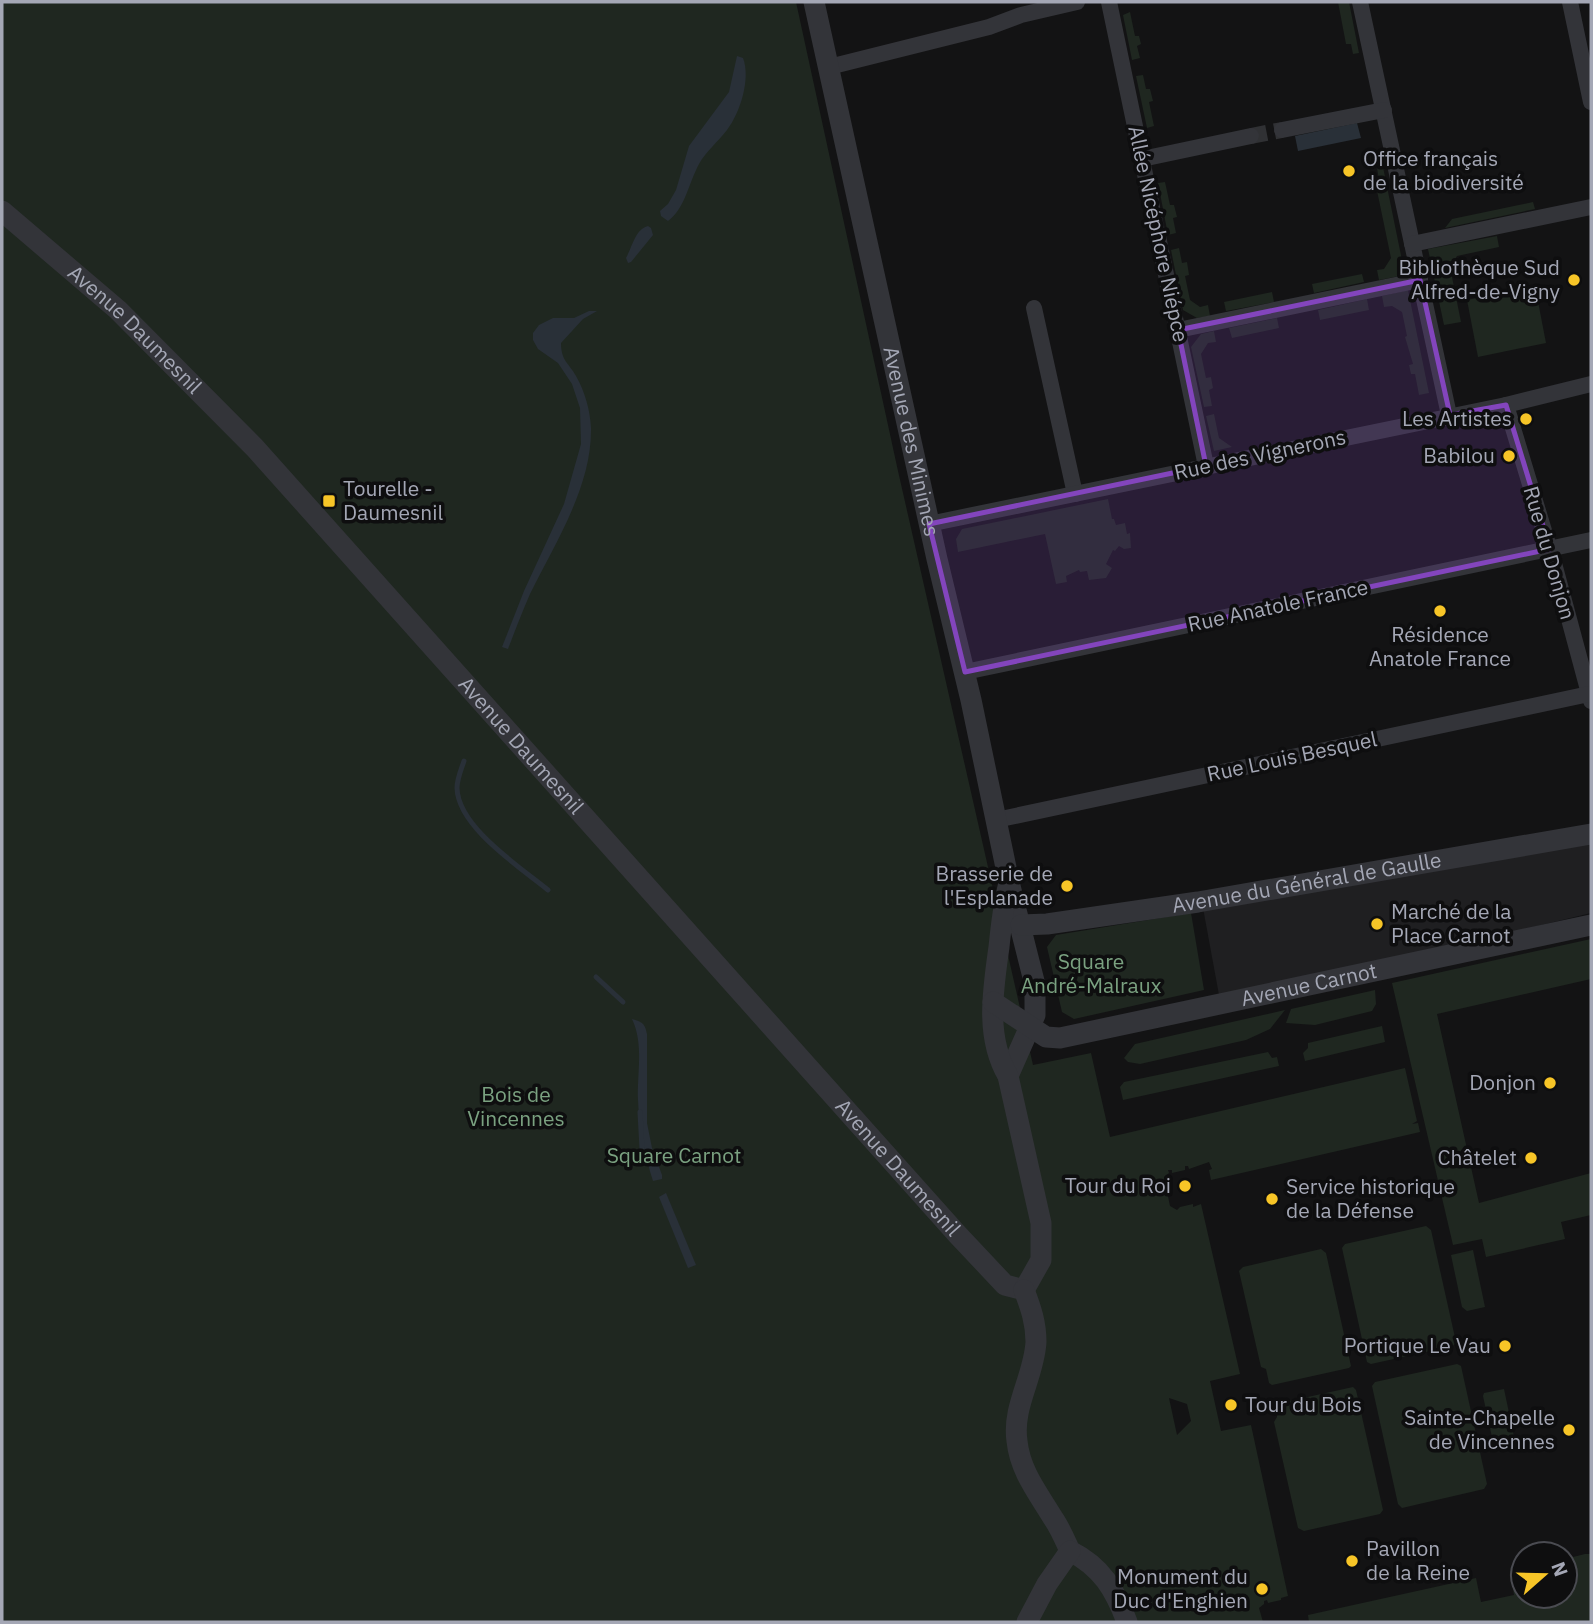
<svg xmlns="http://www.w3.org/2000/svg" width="1593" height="1624" viewBox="0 0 1593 1624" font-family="'IBM Plex Sans',sans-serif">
	<rect width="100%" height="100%" fill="#131314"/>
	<polygon fill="#1f1f21" points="1591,840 1591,913 1504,934 1219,995 1203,908"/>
	<g fill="#1f2720" fill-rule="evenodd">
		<path d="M2,2H796L898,471L1033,1065L1091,1053L1110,1137L1405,1068L1417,1121L1412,1124L1418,1123L1420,1132L1211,1180L1209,1170L1212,1169L1209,1162L1189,1169L1188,1166H1185V1170L1172,1173V1170H1168L1169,1173L1164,1177L1170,1206L1177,1210L1180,1207L1193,1204V1207L1201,1204L1240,1374L1210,1381L1221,1431L1251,1425L1288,1596L1281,1598V1600L1268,1603L1267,1600L1264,1601V1604L1259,1608L1263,1622H2ZM1169,1398L1187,1404L1191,1421L1177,1435Z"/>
		<polygon points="1338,2 1349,2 1359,53 1353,54 1351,44 1346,44"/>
		<polygon points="1130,12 1135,36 1139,36 1141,44 1137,46 1140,58 1132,60 1123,15"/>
		<polygon points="1143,75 1146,89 1150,89 1153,101 1149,102 1154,126 1147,128 1136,76"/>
		<polygon points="1383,167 1405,275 1379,280 1377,270 1384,269 1391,258 1375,181 1379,180 1377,168"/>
		<polygon points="1165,182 1170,205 1174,205 1177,217 1173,218 1176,233 1168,235 1158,183"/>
		<polygon points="1533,202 1535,209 1445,228 1452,219"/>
		<polygon points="1497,236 1499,247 1457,256 1450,267 1461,322 1444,325 1428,249"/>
		<polygon points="1179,248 1182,263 1187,262 1189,275 1185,276 1190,300 1200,307 1208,305 1210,316 1197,318 1183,310 1171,250"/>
		<polygon points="1362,274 1364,282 1314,293 1312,284"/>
		<polygon points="1535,286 1546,343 1478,357 1467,300"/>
		<polygon points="1408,290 1429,393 1419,395 1415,374 1411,374 1409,365 1413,364 1405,337 1407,336 1402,312 1392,306 1384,307 1382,296"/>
		<polygon points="1272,292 1274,302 1226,311 1224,302"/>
		<polygon points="1367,299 1369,310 1320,320 1318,310"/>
		<polygon points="1277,318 1279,328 1232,338 1229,328"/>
		<polygon points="1214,331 1216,342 1208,343 1201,354 1206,378 1211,377 1213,388 1209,390 1212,406 1204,407 1191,347 1201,334"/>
		<polygon points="1214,414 1219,438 1232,447 1214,451 1206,416"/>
		<polygon points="1108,499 1112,519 1114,519 1116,525 1125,523 1127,534 1130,533 1131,548 1124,549 1119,546 1115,551 1113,550 1106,564 1112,568 1106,578 1089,580 1087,571 1080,572 1079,570 1066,576 1067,582 1056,584 1045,534 958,552 956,539 962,529"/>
		<polygon points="1191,913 1204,990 1074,1019 1062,1012 1047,947 1056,935"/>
		<polygon points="1591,939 1591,979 1437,1014 1479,1203 1591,1173 1591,1215 1561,1222 1565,1239 1486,1257 1482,1239 1453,1245 1392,983"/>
		<polygon points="1375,990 1376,1004 1372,1011 1315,1025 1286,1023 1291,1009"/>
		<polygon points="1285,1010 1270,1029 1246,1040 1140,1064 1128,1062 1124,1058 1135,1044"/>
		<polygon points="1382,1026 1385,1042 1305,1061 1303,1053 1308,1048 1308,1043"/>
		<polygon points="1268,1052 1272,1058 1277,1057 1279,1066 1123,1100 1120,1087 1124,1082"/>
		<polygon points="1426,1226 1431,1230 1456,1342 1453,1346 1371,1364 1367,1362 1342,1248 1345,1244"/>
		<polygon points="1321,1249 1326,1253 1351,1366 1349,1368 1272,1385 1269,1383 1266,1369 1261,1367 1239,1271 1243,1267"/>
		<polygon points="1473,1250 1485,1307 1467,1311 1462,1307 1451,1255"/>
		<polygon points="1457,1364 1461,1366 1487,1484 1484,1489 1402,1508 1398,1504 1372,1386 1375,1382"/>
		<polygon points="1353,1387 1356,1390 1383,1510 1380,1514 1304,1531 1298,1528 1274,1422 1277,1417 1276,1404"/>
		<polygon points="1504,1389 1516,1446 1495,1451 1483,1396 1484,1393"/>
		<polygon points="1585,1554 1591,1554 1591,1622 1309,1622 1308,1615 1476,1578 1481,1602 1514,1595 1510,1571 1523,1568 1523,1596 1565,1596 1565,1559"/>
	</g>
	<g fill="#293038">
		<path d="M737,56L743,58C751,79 740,113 727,130C718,142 706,151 699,164C689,182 685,209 668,221L661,216L660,211L668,204L676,190L689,146L729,92Z"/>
		<polygon points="1357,123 1361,138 1298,151 1295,136"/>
		<path d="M648,226L651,228L653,235L631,262L628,263L626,258C632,248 635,229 648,226Z"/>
		<path d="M589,311H597L583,319L561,343C561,361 569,363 576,376C585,392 590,410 591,428C592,487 555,543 530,594C522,612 515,631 508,649L502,647L524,591L564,504L581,444L580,408L572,384L558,363L538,349L533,340V333L539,325L553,318H574Z"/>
		<path d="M632,1019C642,1022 645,1023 647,1034V1123L652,1148L662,1175V1179L653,1181C645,1156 639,1127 638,1100C637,1073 644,1044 632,1019Z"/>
		<polygon points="666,1193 696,1265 688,1268 659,1197"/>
	</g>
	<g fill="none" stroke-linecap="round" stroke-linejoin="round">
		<g stroke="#293038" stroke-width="5">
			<path d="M464,761C461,770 457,779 457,788C458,827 520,867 548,890"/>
			<polyline points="596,977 623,1002"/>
			<polyline points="640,1112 642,1149 649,1163"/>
		</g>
		<polyline stroke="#303134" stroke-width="16" stroke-dasharray="16 8" stroke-linecap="butt" points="1251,136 1282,130"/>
		<g stroke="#333439" stroke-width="16">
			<polyline points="1109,2 1206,466"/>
			<polyline points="1360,2 1449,415"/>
			<polyline points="1570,2 1591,102"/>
			<polyline points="829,67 989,27 1021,15 1077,2"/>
			<polyline points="1282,130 1384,110"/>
			<polyline points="1142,159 1251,136"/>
			<polyline points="1412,244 1591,207"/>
			<polyline points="1034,308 1075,494"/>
			<polyline points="1178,330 1420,280"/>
			<polyline points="1506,405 1555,567 1591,701"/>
			<polyline points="929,524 1506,405 1591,384"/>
			<polyline points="965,672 1591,540"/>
			<polyline points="996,820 1589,694"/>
		</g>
		<g stroke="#333439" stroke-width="21">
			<path id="s1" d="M814,2L937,559L971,700L1009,882L1035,985V1015L1008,1076"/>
			<path id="s2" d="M2,211L118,310L255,448L957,1234L1005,1285L1024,1290"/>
			<path d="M1008,887C1003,907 1001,927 999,947C993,990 985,1037 1008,1076L1041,1223V1260L1024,1290"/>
			<path id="s3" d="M1021,925L1047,924L1198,902L1591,834"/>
			<path id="s4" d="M993,1002L1046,1037L1060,1038L1591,925"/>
			<path d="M1024,1290C1031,1308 1036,1323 1036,1342C1034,1377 1012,1406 1017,1441C1020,1471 1038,1493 1053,1518C1060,1528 1065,1540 1070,1551"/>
			<path d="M1070,1551C1102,1567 1115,1590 1127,1622"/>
			<polyline points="1027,1622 1047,1584 1070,1551"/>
		</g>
	</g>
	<path fill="#8345bd" fill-opacity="0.2" stroke="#8345bd" stroke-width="5" stroke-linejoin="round" d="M1420,280L1450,415L1506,405L1550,549L965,672L929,524L1206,466L1178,330Z"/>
	<g fill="#f7c527" stroke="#0e0e0f" stroke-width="2.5">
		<circle cx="1349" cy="171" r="7"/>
		<circle cx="1574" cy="280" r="7"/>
		<circle cx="1526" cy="419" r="7"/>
		<circle cx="1509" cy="456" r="7"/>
		<rect x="322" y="494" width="14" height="14" rx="3.5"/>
		<circle cx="1440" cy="611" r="7"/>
		<circle cx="1067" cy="886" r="7"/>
		<circle cx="1377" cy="924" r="7"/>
		<circle cx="1550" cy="1083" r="7"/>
		<circle cx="1531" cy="1158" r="7"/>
		<circle cx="1185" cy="1186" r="7"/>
		<circle cx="1272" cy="1199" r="7"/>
		<circle cx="1505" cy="1346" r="7"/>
		<circle cx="1231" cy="1405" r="7"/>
		<circle cx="1569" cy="1430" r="7"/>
		<circle cx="1352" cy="1561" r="7"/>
		<circle cx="1262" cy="1589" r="7"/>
	</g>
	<g text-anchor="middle" stroke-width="7" stroke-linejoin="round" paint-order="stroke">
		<g font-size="21" fill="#a4a7b5" stroke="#0e0e0f" text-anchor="end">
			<text x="1363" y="166" text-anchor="start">Office français<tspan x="1363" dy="24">de la biodiversité</tspan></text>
			<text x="1560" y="275">Bibliothèque Sud<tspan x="1560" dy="24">Alfred-de-Vigny</tspan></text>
			<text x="1512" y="426">Les Artistes</text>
			<text x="1495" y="463">Babilou</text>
			<text x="343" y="496" text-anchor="start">Tourelle -<tspan x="343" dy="24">Daumesnil</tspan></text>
			<text x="1440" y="642" text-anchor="middle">Résidence<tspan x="1440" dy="24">Anatole France</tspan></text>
			<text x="1053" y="881">Brasserie de<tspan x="1053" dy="24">l'Esplanade</tspan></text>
			<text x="1391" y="919" text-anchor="start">Marché de la<tspan x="1391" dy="24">Place Carnot</tspan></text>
			<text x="1536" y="1090">Donjon</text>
			<text x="1517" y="1165">Châtelet</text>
			<text x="1171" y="1193">Tour du Roi</text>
			<text x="1286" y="1194" text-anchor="start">Service historique<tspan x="1286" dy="24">de la Défense</tspan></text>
			<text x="1491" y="1353">Portique Le Vau</text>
			<text x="1245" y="1412" text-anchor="start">Tour du Bois</text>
			<text x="1555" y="1425">Sainte-Chapelle<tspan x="1555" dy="24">de Vincennes</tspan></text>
			<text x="1366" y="1556" text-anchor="start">Pavillon<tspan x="1366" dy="24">de la Reine</tspan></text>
			<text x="1248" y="1584">Monument du<tspan x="1248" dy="24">Duc d'Enghien</tspan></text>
		</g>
		<g font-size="21" fill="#a4a7b5" stroke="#0e0e0f">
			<text transform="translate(1158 234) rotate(78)" y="7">Allée Nicéphore Niépce</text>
			<text dy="7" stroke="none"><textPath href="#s2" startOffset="178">Avenue Daumesnil</textPath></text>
			<text dy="7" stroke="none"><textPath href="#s1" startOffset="450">Avenue des Minimes</textPath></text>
			<text transform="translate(1260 455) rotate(-12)" y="7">Rue des Vignerons</text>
			<text transform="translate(1549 553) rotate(74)" y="7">Rue du Donjon</text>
			<text transform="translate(1278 606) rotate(-12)" y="7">Rue Anatole France</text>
			<text dy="7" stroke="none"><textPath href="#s2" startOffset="746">Avenue Daumesnil</textPath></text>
			<text transform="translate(1292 757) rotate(-12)" y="7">Rue Louis Besquel</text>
			<text dy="7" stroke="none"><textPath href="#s3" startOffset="289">Avenue du Général de Gaulle</textPath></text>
			<text dy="7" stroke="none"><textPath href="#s4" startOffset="332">Avenue Carnot</textPath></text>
			<text dy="7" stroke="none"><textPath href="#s2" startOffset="1312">Avenue Daumesnil</textPath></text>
		</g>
		<g font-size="21" fill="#7aa180" stroke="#0e0e0f">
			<text x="1091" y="969">Square<tspan x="1091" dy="24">André-Malraux</tspan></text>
			<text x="516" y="1102">Bois de<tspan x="516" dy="24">Vincennes</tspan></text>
			<text x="674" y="1163">Square Carnot</text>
		</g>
	</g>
	<rect width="1593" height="1624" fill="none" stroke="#a4a7b5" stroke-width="7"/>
	<g transform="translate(1544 1575) rotate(70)"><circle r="33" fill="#0e0e0f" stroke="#4a4b51" stroke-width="2"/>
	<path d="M0-5L12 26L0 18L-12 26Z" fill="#f7c527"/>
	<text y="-10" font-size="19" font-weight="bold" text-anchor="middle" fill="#a4a7b5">N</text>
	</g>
</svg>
